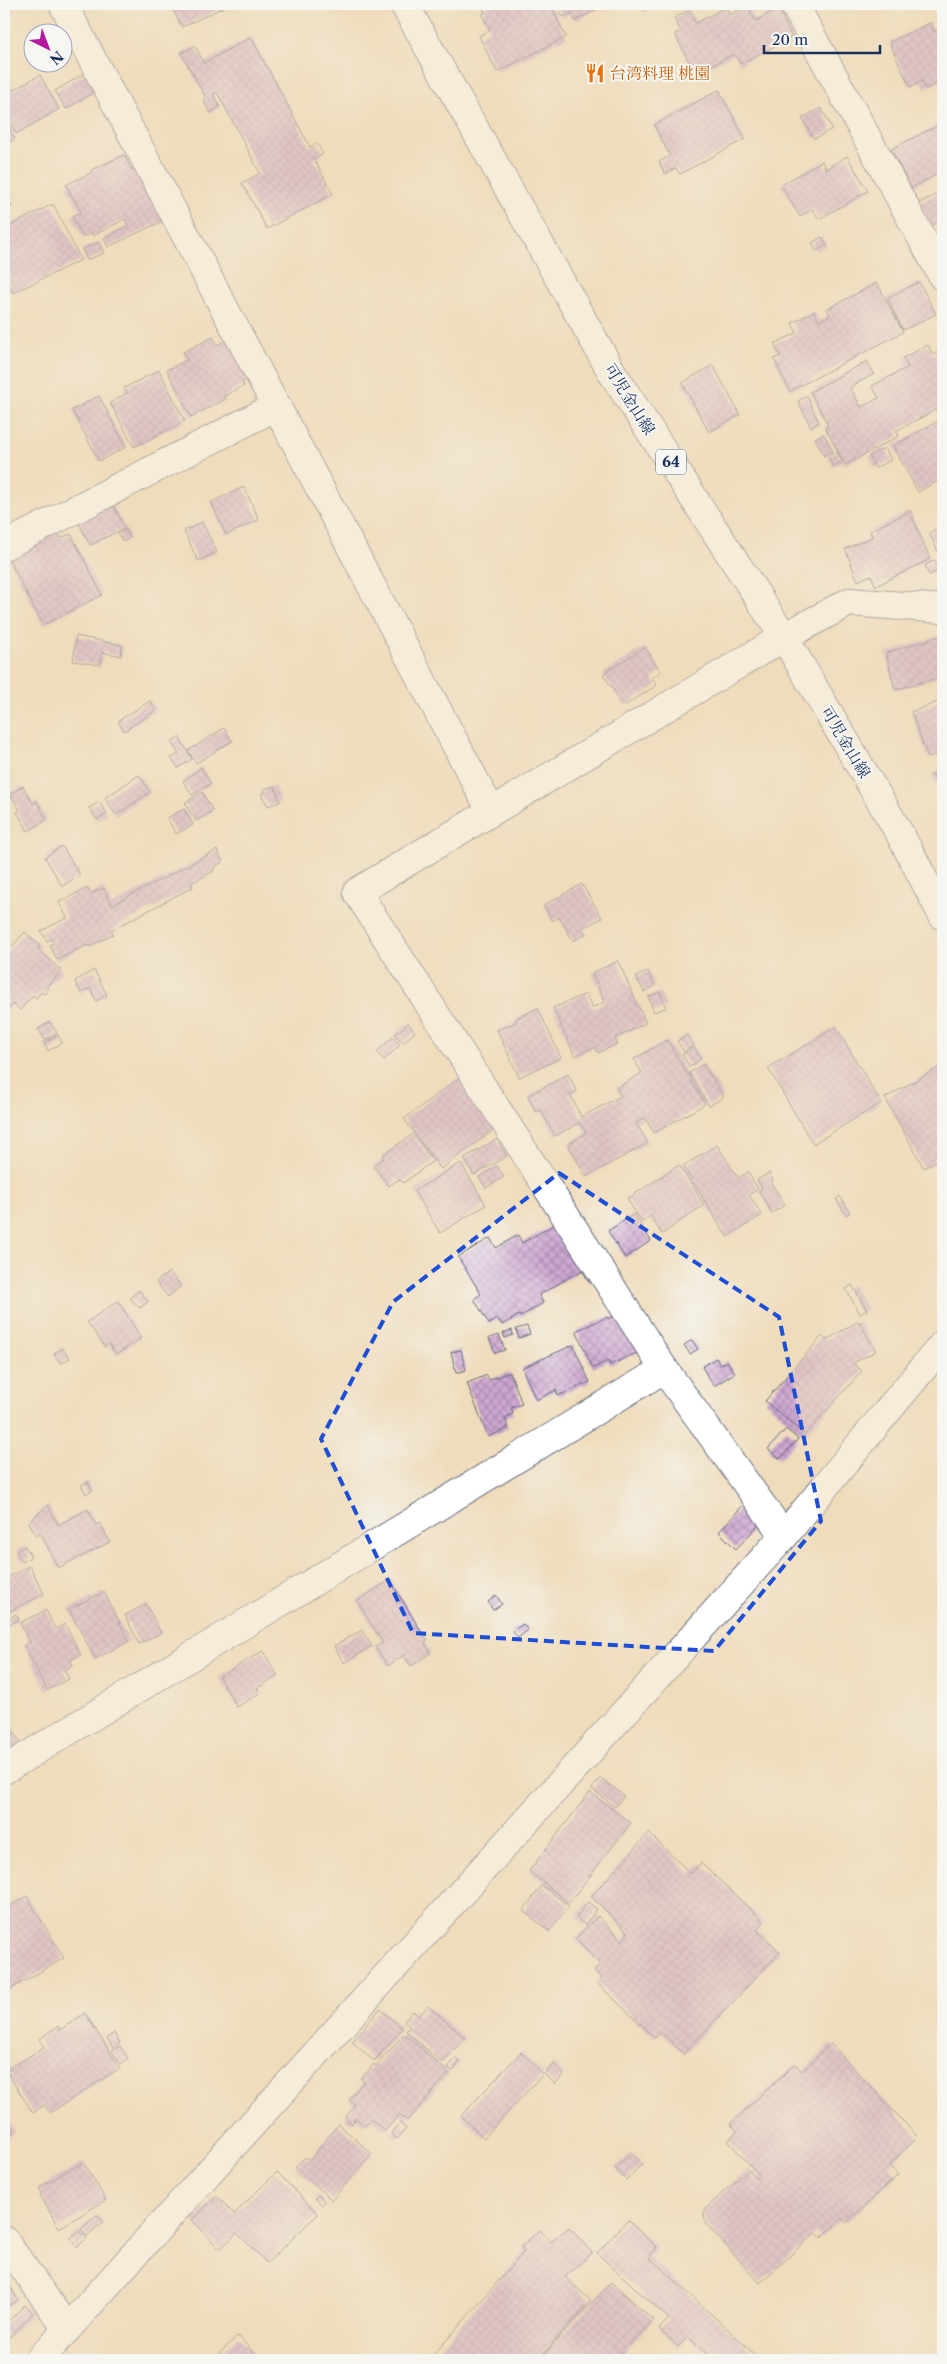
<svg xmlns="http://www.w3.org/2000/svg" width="947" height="2364" viewBox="0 0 947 2364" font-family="'Libre Caslon Text','Noto Serif JP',serif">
	<defs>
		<pattern id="building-cross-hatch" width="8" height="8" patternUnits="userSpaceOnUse" patternTransform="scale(1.25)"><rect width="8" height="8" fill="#cfa7d1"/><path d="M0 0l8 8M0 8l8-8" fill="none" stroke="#a788ad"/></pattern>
	</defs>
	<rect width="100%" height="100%" fill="#f6f6f2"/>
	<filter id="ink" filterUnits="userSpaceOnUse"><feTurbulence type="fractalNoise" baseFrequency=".02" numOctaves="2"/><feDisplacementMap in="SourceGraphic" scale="10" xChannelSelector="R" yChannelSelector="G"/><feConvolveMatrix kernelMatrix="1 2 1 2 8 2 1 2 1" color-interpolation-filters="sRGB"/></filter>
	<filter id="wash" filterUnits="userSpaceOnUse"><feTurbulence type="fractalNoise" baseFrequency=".0096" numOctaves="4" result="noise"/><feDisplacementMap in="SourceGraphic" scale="20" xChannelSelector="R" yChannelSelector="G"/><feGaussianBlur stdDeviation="1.12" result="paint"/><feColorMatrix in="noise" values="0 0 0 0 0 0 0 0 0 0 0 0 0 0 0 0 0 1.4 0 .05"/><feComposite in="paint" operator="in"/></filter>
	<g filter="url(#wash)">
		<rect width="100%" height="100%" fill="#efdcbb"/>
		<g id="blocks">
			<g fill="url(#building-cross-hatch)">
				<polygon points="170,4 230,4 182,27"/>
				<polygon points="491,4 550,4 566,37 497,72 479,36 490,30 482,14 485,13 483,8"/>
				<polygon points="556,4 607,4 575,21 571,13 563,17"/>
				<polygon points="642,4 657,4 644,10"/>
				<polygon points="747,5 756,21 778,8 792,37 740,64 734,54 695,74 675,34 681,31 674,18 689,10 696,23 726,7 730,15"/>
				<polygon points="930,23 934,31 943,27 943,80 925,89 922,81 910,87 889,42"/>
				<polygon points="251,37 310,147 317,143 323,154 314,159 333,194 267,229 242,183 260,173 217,92 213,95 220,107 210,113 203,100 206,98 181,53 195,46 204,63"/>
				<polygon points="85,73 96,91 66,109 55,91"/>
				<polygon points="40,75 59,109 16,134 4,112 4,95"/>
				<polygon points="719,90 745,139 680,174 676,168 665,174 659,162 670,156 654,125"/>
				<polygon points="821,108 832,129 814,139 802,118"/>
				<polygon points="943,123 943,171 911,188 891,149"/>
				<polygon points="8,125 15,139 4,144 4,127"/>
				<polygon points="124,155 132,170 142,165 169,218 108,247 104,238 128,226 125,219 93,236 92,233 83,237 72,216 81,212 66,185 92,172 91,170"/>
				<polygon points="847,156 868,191 819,219 812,209 800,217 781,185 822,161 826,169"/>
				<polygon points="4,182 11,195 6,198 12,207 4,212"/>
				<polygon points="943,191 943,220 931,226 919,203"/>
				<polygon points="53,204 81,260 13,293 4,274 4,226 5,228"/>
				<polygon points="822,237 827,245 816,251 812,243"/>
				<polygon points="99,242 104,253 87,260 82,249"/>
				<polygon points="919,282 936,314 903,330 887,298"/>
				<polygon points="877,283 903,332 790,391 774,359 780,356 774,344 797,333 792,323 814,311 819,321 830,315 827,309"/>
				<polygon points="213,337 217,345 233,337 252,376 242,382 244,386 224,396 226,399 191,417 167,370 187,360 183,352"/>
				<polygon points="928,345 933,355 943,349 943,406 896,431 899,436 845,465 825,427 828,425 810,392 867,361 874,374 850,387 861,407 879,398 872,386 908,367 903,358"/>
				<polygon points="713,365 740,415 709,432 682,383"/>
				<polygon points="159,370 185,421 134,447 110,403 127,393 124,388"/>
				<polygon points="99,396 126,447 99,461 72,410"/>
				<polygon points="807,396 819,423 811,427 798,401"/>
				<polygon points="943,418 943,478 918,492 893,446"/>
				<polygon points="824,434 833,451 824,456 815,438"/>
				<polygon points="885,448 891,460 875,468 869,456"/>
				<polygon points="837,452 842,462 833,466 828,456"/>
				<polygon points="244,487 259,520 226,535 211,502"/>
				<polygon points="109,497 125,528 90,545 74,514"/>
				<polygon points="910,511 930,559 876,586 871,575 858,581 845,549 872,537 870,531"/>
				<polygon points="202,522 217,552 198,561 184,531"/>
				<polygon points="943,525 943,562 929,533"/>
				<polygon points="55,528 61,538 71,534 102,595 43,625 6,554"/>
				<polygon points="126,529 130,538 123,542 118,533"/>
				<polygon points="935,560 939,570 929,575 925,565"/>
				<polygon points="943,635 943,676 895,690 886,653"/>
				<polygon points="76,636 122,645 121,656 102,652 101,665 73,661"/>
				<polygon points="645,647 661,672 652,678 657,685 624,706 603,674"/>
				<polygon points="943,700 943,753 928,758 911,712"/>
				<polygon points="150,701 156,710 124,731 118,721"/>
				<polygon points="224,728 232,741 196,763 188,751"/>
				<polygon points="179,737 192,759 178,768 171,758 179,754 171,742"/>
				<polygon points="4,765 9,775 4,777"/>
				<polygon points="201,767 211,784 192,795 183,781"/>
				<polygon points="943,768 943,795 932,775"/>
				<polygon points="139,775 150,792 116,815 105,798"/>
				<polygon points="23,786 33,804 37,801 47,820 28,831 17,812 20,810 10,794"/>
				<polygon points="275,786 280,802 268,806 261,794 265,793 264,789"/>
				<polygon points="202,792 213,811 196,821 185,803"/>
				<polygon points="99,802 107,814 97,820 89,808"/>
				<polygon points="184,809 193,825 176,834 167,818"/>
				<polygon points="62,846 80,875 62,886 45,857"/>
				<polygon points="217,850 223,862 213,868 214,871 191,883 193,887 111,930 113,934 89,947 87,945 57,960 50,945 54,943 52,939 47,941 41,931 67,918 59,902 87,888 91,894 103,888 112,905"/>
				<polygon points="582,884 602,918 582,928 586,934 573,941 559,917 552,921 544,905"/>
				<polygon points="25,932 40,946 38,949 62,971 46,987 48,989 44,994 41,992 36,998 33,995 20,1010 13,1004 4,1015 4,966 6,963 4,956"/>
				<polygon points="618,961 646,1023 615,1038 617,1044 598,1053 595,1047 575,1056 553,1008 586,994 592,1008 605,1002 592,973"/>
				<polygon points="94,970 107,995 96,1001 90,988 81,993 75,981"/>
				<polygon points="648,971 655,986 644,992 636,977"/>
				<polygon points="660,992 666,1008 654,1012 648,997"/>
				<polygon points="538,1008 561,1058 519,1077 497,1030 517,1022 515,1019"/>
				<polygon points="50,1022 57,1033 45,1040 38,1029"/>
				<polygon points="408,1023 415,1032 403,1043 395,1034"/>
				<polygon points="836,1027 881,1103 813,1144 768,1068"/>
				<polygon points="58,1035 62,1043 48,1051 44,1043"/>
				<polygon points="687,1035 694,1045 684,1052 677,1041"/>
				<polygon points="393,1037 400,1045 384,1060 377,1052"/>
				<polygon points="667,1040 705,1104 654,1133 645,1118 636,1123 648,1143 586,1177 568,1144 586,1133 580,1123 555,1136 541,1110 536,1112 528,1096 568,1074 577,1091 570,1095 581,1117 621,1096 616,1088 642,1073 634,1059"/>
				<polygon points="694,1047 701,1059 690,1067 682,1055"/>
				<polygon points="703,1064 724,1097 709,1106 689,1073"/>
				<polygon points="943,1065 943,1157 924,1168 885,1098"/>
				<polygon points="460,1077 497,1127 441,1169 404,1119"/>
				<polygon points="413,1134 433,1161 403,1183 399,1179 389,1186 373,1166 384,1158 382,1156"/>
				<polygon points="497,1139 507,1156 474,1175 464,1158"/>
				<polygon points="717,1145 738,1178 748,1172 758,1189 749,1195 762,1215 727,1237 683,1166"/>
				<polygon points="461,1163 486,1205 440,1233 414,1191"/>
				<polygon points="679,1165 704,1205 662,1234 650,1216 642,1222 627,1199"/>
				<polygon points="497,1166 504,1177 486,1188 479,1177"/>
				<polygon points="769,1173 773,1181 771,1183 785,1205 772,1213 759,1191 762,1188 757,1180"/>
				<polygon points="840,1196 850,1212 846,1215 836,1199"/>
				<polygon points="634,1214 651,1241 625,1258 608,1231"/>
				<polygon points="555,1224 603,1275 589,1282 582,1270 539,1295 543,1303 520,1317 519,1315 502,1325 498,1319 489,1324 474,1299 481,1294 458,1257 490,1238 496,1248 518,1235 522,1243"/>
				<polygon points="169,1272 181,1286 168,1297 156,1282"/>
				<polygon points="852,1285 867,1310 860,1314 846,1289"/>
				<polygon points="139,1290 148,1302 140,1308 130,1298"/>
				<polygon points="118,1301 141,1338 116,1355 109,1344 105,1347 87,1322"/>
				<polygon points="623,1313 641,1351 610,1365 608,1361 593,1368 576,1331 607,1317 608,1319"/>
				<polygon points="859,1321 876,1351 853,1363 862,1371 805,1435 765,1401 822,1336 826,1340"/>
				<polygon points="527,1326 530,1334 519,1338 516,1329"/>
				<polygon points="512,1330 513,1335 505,1338 503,1333"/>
				<polygon points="499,1335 505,1350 495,1353 489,1338"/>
				<polygon points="692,1340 698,1349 690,1354 684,1345"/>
				<polygon points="573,1345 590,1382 558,1396 556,1390 536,1400 522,1368"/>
				<polygon points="62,1348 70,1358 61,1364 54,1354"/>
				<polygon points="461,1350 466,1370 456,1373 451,1352"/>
				<polygon points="716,1358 720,1365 727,1361 735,1373 714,1386 702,1367"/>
				<polygon points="510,1372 522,1404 511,1408 513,1414 505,1418 508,1428 488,1437 467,1383 487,1375 489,1380"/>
				<polygon points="786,1429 798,1439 780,1459 768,1449"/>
				<polygon points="88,1482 92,1491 86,1494 81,1485"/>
				<polygon points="745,1503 763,1520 736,1549 719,1532"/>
				<polygon points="48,1505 58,1525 88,1509 96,1525 100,1523 110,1542 58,1568 41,1534 36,1536 29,1522"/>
				<polygon points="25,1546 31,1557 22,1562 16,1551"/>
				<polygon points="30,1566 44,1594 4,1614 4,1575 7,1574 8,1577"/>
				<polygon points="390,1580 427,1641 425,1643 431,1653 411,1666 404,1655 388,1666 375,1647 383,1643 357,1601"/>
				<polygon points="104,1592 129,1641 95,1659 69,1609"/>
				<polygon points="496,1595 502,1604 493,1610 488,1602"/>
				<polygon points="146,1604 161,1633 139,1644 125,1615"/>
				<polygon points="46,1610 55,1629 65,1624 81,1655 70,1660 73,1665 64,1670 69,1679 47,1690 24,1645 30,1642 20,1623"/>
				<polygon points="16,1614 19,1620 10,1624 7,1619"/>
				<polygon points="523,1624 528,1630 518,1638 512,1631"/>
				<polygon points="362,1630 372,1646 344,1663 334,1646"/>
				<polygon points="263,1651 278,1676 257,1688 260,1693 237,1707 219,1677"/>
				<polygon points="4,1714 22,1746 4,1756"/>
				<polygon points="601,1778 624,1796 615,1807 592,1789"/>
				<polygon points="590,1792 631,1823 569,1903 529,1871"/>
				<polygon points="649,1833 691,1874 701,1863 764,1922 757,1930 780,1952 684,2054 661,2032 655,2038 597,1983 602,1978 594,1971 600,1964 575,1939 598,1916 622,1941 628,1933 591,1896"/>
				<polygon points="542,1885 569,1906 549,1931 523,1911"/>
				<polygon points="27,1896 64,1958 4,1993 4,1909"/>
				<polygon points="588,1902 597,1909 585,1925 576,1917"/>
				<polygon points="428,2006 465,2038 442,2063 406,2031 410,2027 404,2021 413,2011 419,2016"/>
				<polygon points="380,2009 402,2028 374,2061 352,2042"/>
				<polygon points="85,2013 120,2068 50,2113 44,2105 33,2113 6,2071 44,2047 39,2039 58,2026 60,2030"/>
				<polygon points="114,2033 120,2043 113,2048 107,2038"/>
				<polygon points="404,2034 449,2073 407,2121 400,2114 385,2131 371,2119 365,2126 356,2118 352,2124 345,2118 355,2105 349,2099 364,2082 361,2079 374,2064 376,2066"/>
				<polygon points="831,2044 918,2137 889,2165 898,2175 846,2223 842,2218 821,2238 816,2232 760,2283 705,2223 704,2210 749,2169 757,2179 760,2176 728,2141 737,2131 730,2124 795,2064 802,2071"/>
				<polygon points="120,2046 128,2058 120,2064 112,2051"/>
				<polygon points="521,2052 543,2074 484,2138 461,2116"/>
				<polygon points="455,2058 460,2062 453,2071 448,2068"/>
				<polygon points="554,2064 564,2075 555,2084 544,2074"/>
				<polygon points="4,2114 15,2132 4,2139"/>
				<polygon points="400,2123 406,2129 397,2139 391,2134"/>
				<polygon points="338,2124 372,2154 332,2200 295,2167 305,2157 310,2160"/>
				<polygon points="631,2153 642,2164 626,2180 615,2168"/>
				<polygon points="83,2162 106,2200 59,2228 40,2195 42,2193 39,2188"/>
				<polygon points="277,2172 318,2214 267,2263 237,2233 220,2249 192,2220 217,2196 234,2214"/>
				<polygon points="318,2195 325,2202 322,2205 315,2198"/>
				<polygon points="97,2215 103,2222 87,2236 81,2229"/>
				<polygon points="628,2220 657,2248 649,2257 761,2360 714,2360 688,2337 678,2347 659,2329 669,2319 597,2253"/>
				<polygon points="569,2227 592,2253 565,2277 591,2301 537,2360 429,2360 524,2252 521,2247 540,2230 551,2242"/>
				<polygon points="79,2231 87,2238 77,2247 70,2239"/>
				<polygon points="4,2275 18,2300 4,2309"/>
				<polygon points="611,2282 653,2320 616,2360 539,2360"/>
				<polygon points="25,2305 33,2313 10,2337 4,2330 4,2325"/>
				<polygon points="238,2336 259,2358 258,2360 212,2360"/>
			</g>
		</g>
	</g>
	<g filter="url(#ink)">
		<use href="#blocks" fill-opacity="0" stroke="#656c7f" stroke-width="1"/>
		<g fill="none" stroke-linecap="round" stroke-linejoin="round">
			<defs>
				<g id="street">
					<polyline points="63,4 491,811"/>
					<polyline points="794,4 943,277"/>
					<polyline points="4,546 277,406"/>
					<polyline points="784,1536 664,1369 357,892 784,637 849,602 943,609"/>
					<polyline points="4,1770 664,1369"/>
					<polyline points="4,2240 67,2329"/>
					<polyline points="39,2360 784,1536 943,1344"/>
				</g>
				<polyline id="primary" points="404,4 613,374 784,637 900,834 943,916"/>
			</defs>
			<use href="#street" stroke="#656c7f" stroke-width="30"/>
			<use href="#primary" stroke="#656c7f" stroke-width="30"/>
			<use href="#street" stroke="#fff" stroke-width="28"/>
			<use href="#primary" stroke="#fff" stroke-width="28"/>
		</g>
	</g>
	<path d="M0 0H947V2364H0ZM559,1173L779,1317L821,1521L714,1651L413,1633L321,1439L393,1302Z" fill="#efdcbb" fill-opacity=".55" fill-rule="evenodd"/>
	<path fill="none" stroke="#1d4ed8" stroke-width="4" stroke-dasharray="10 6" stroke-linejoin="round" d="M559,1173L779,1317L821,1521L714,1651L413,1633L321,1439L393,1302Z"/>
	<defs>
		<symbol id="restaurant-bare" viewBox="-9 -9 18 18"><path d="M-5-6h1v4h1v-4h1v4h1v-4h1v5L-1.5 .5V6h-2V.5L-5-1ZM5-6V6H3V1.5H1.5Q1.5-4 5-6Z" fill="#e8710a" stroke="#f6f6f2" stroke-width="2.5" paint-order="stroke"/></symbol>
	</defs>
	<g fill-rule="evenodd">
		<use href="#restaurant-bare" x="581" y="59" width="28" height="28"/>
	</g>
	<g text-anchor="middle" stroke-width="4" stroke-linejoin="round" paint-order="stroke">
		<rect fill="#f6f6f2" stroke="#5d6b8a" stroke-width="1" x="656" y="449.5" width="30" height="25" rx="4"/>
		<g font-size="15" font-weight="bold" fill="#1b2f5e">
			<text x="671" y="467">64</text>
		</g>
		<g font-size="16" fill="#c56008" stroke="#f6f6f2" text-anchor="start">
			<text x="610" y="79">台湾料理 桃園</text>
		</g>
		<g font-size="16" fill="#1b2f5e" stroke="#f6f6f2">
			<text transform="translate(630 399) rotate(58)" y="6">可児金山線</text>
			<text transform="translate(846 742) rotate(59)" y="6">可児金山線</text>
		</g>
	</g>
	<rect width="947" height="2364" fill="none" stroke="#f6f6f2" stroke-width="20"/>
	<g transform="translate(48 48) rotate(138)"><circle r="24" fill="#f6f6f2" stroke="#9ea6b7"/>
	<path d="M0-4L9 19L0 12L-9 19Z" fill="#b5179e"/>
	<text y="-8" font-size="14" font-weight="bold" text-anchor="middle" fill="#1b2f5e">N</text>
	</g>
	<path d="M764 45v8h116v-8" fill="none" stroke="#1b2f5e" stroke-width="2.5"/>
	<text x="772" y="45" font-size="15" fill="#1b2f5e" stroke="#f6f6f2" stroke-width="4" paint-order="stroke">20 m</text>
</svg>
